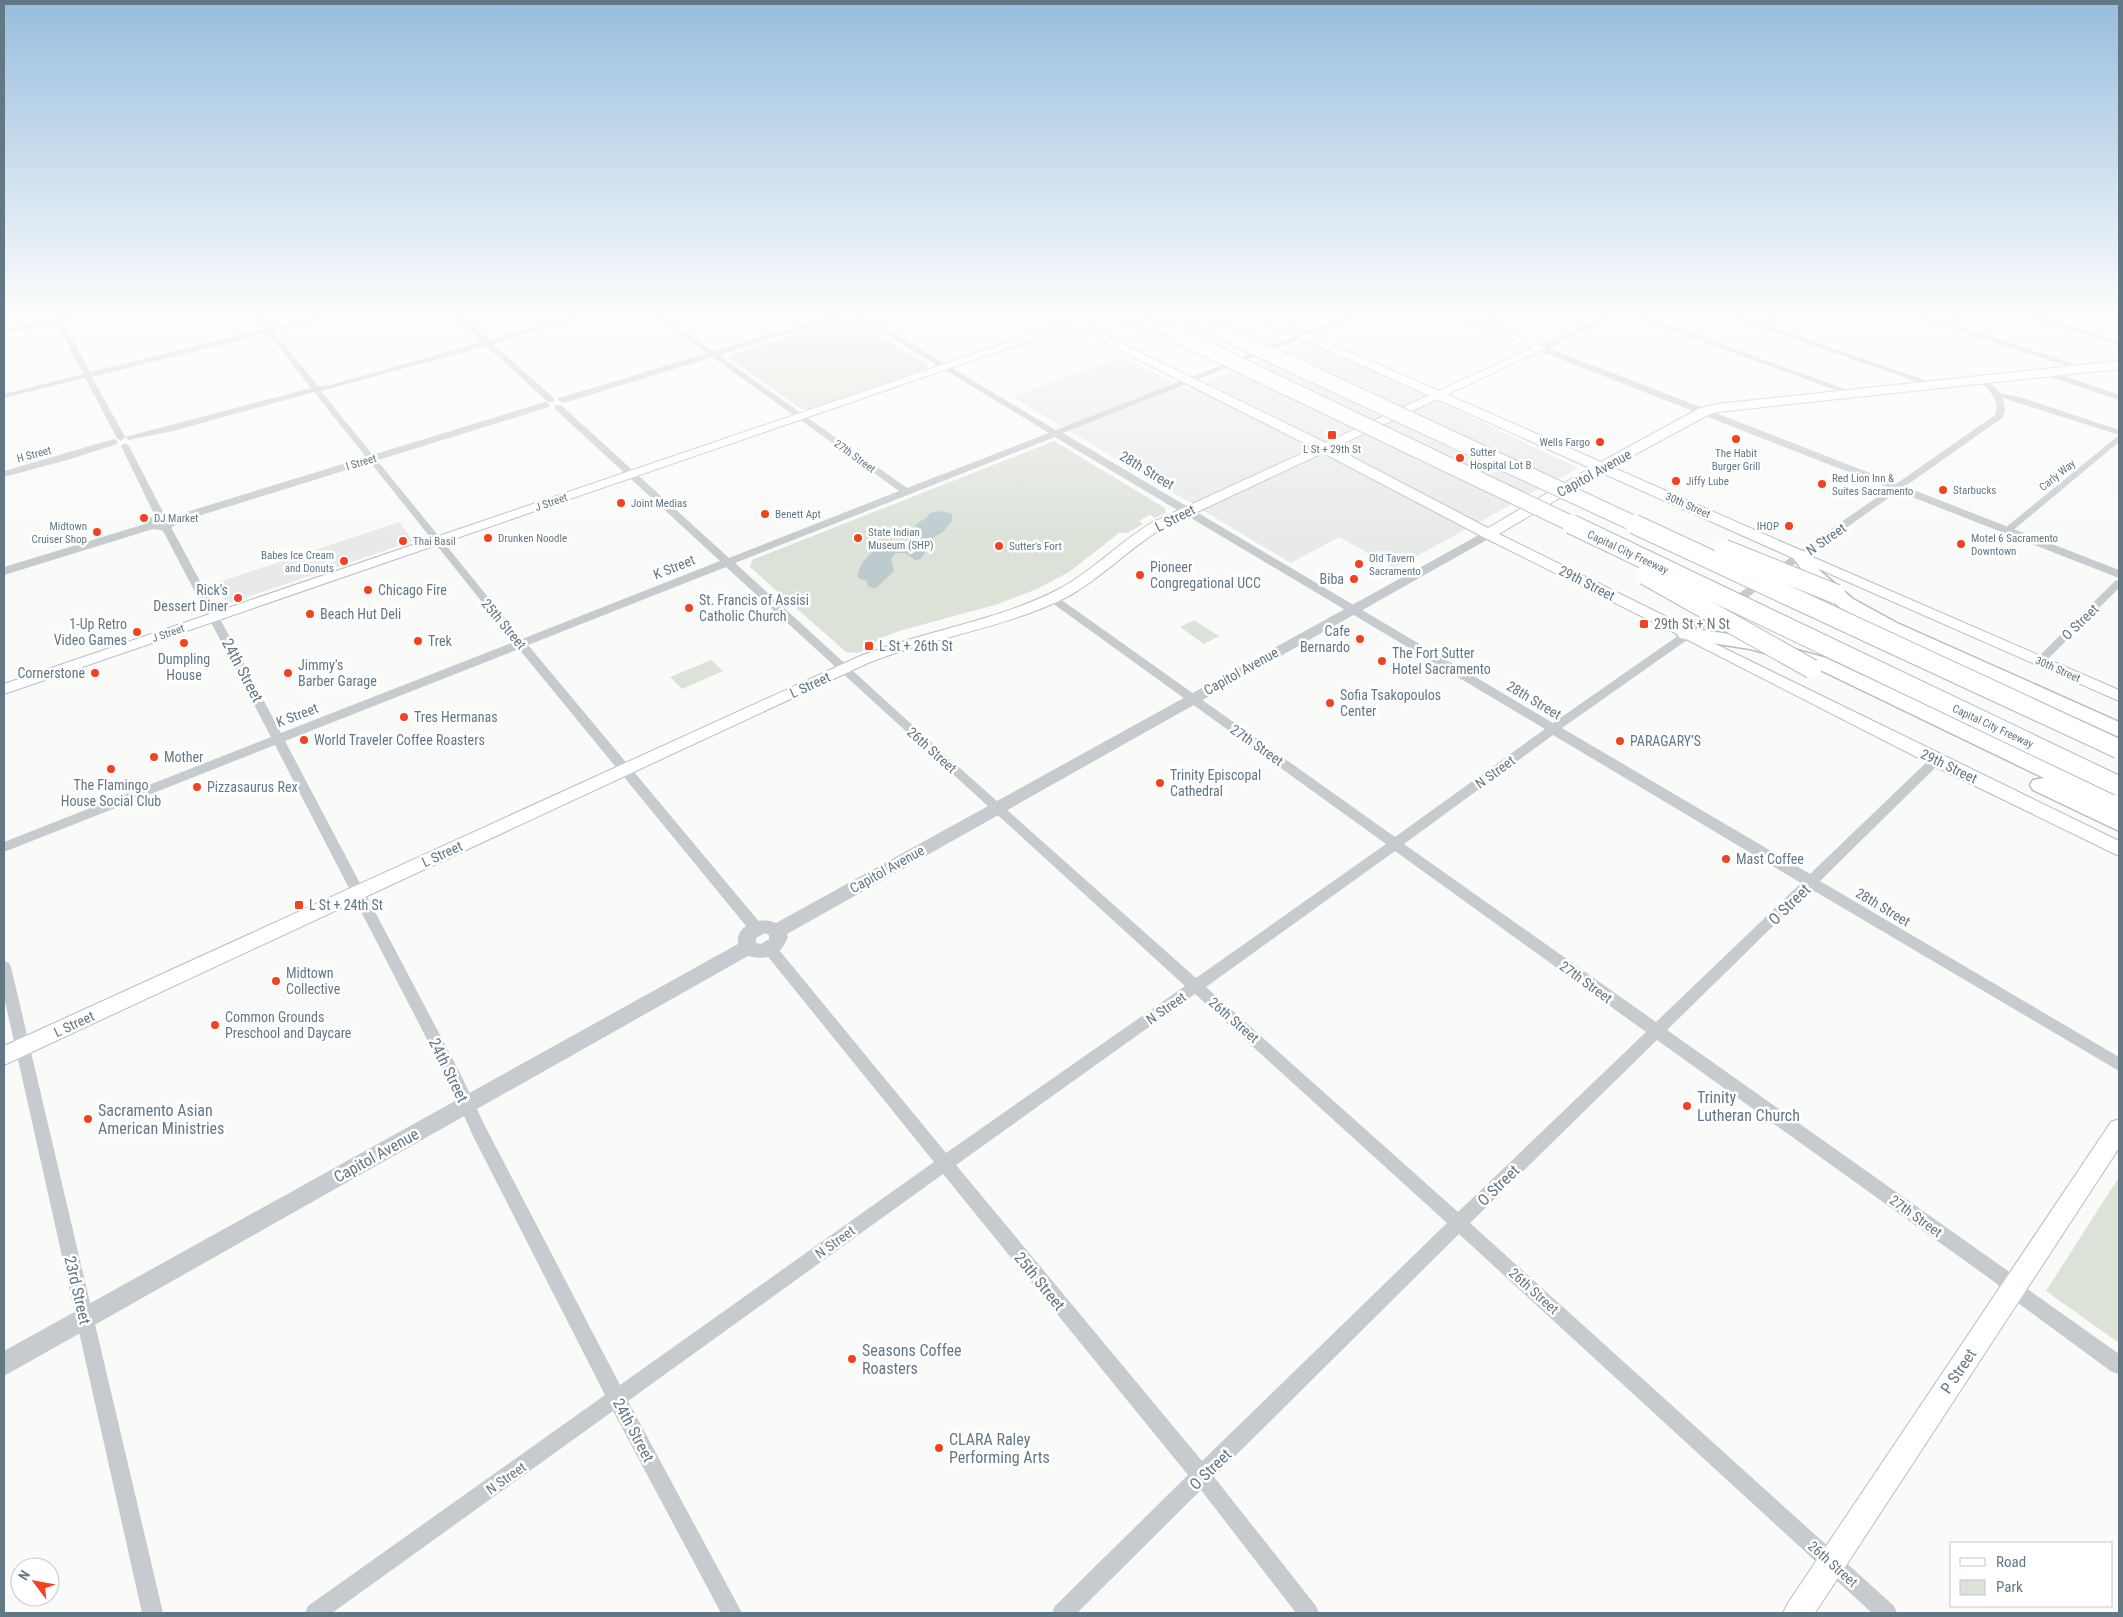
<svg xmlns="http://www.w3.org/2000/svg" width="2123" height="1617" viewBox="0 0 2123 1617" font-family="'Roboto Condensed',sans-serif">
	<rect width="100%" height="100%" fill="#fafaf8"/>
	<g fill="#e8eae9">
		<polygon points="1305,340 1381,374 1578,468 1395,568 1339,537 1291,563 1013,397 1122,357 1188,390"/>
		<polygon points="399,522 413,541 227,604 216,583"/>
	</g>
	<g fill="#dce2d8">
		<polygon points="844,320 853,320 928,365 926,369 810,409 801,409 729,358 733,354"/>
		<polygon points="1054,441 1165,508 1165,513 1155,518 1150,515 1139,521 1143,524 1127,533 1119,533 1069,572 1037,589 998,604 899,631 878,639 874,646 857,653 846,652 750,567 752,560"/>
		<polygon points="1194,620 1219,636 1204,644 1180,627"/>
		<polygon points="711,660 723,671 682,689 670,677"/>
		<polygon points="2119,1177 2119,1343 2046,1291"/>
	</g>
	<path fill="#bdcbce" d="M942,511L952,514V521L943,532L934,537L921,559L915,560L905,553H895L891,559L894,571L876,588L868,587L867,581L858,578C856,565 876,545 889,544C896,543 902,548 909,547L916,524L926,518L930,513Z"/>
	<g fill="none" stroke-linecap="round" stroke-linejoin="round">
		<defs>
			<g id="secondary">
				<polygon points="1088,315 1104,315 4,694 4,684"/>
				<path d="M1452,315H1467L1546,348L1163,528C1129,548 1102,578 1067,597C1006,628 932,637 868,663L4,1065V1046L858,657C922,631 995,622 1057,590C1092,572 1119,542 1153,522L1532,348Z"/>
				<polygon points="1801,552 2119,690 2119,701 1796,559 1794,556 1796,553"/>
				<polygon points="1687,630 2119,841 2119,856 1930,764 1682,637 1680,634 1682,631"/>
				<polygon points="2119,1119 2119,1148 1815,1613 1783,1613 1788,1603 2111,1122"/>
			</g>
			<polygon id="primary" points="1250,315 1266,315 1601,462 1700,408 1717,404 2119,361 2119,369 1717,412 1710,414 1612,467 1807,553 1809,556 1807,559 1795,559 1602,473 1499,534 1693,630 1696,634 1693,638 1687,639 1483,537 1308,445 1068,324 1070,322 1078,322 1318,439 1488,528 1590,468"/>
			<g id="motorway">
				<polygon points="1073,315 1086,315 1091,329 1089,332 1079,332"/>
				<polygon points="1117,315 1136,315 1180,331 1182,334 1180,337 1170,337 1118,318"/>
				<polygon points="1179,315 1196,315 1229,330 1231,333 1229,336 1219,336"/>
				<polygon points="1801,551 1807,552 1820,571 1853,599 1897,623 2119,722 2119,737 1883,631 1839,607 1808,579 1792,556 1795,552"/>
				<polygon points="1687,628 1751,637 1826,658 2119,796 2119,813 2117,812 2119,813 2119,831 2033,790 2030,785 2033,780 2044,778 1812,666 1750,649 1680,638 1677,634 1680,630"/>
			</g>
		</defs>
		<use href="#secondary" stroke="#b7bec3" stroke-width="2"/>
		<use href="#primary" stroke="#b8bec2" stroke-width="2"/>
		<use href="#motorway" stroke="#b8bdc0" stroke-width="3"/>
		<g fill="#c5cbce" fill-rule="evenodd">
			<path d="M53,315H79L63,320L90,372L265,329L254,315H261L271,328L322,315H335L274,332L318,386L330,385L482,342L454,315H462L489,340L578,315H590L493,344L554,398V402H548L486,346L321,391L522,639L720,561L555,409V405H561L729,558L899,491L654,315H662L907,488L1049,433L854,315H863L1056,430L1349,315H1359L1063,433L1553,723L1995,415C2001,399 1988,390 1979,380L1980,378H1986L2000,393L2020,397L2119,430V442L2011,532H2005V528L2119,435L2003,398L2005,411L2002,418L1562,728L1810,874L1932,757H1940L1942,760L1940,763L1820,881L2119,1057V1071L1811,889L1667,1030L2008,1271L2019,1283L2119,1354V1374L2112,1372L2007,1295L1996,1283L1657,1040L1470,1223L1894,1606L1897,1613H1872L1459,1234L1214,1477L1316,1606L1319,1613H1296L1201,1490L1077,1613H1052L1055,1606L1188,1475L943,1174L628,1401L742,1613H721L613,1411L332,1613H305L308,1606L605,1395L473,1136L448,1080L275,745L4,852V842L271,737L161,527L163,525L166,524L171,527L281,733L514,642L314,392L177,430L129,440L125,437L121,441L117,438L85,378L4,398V394L83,374L56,322L4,334V330L54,318ZM268,333L311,388L125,437L92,377ZM1055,437L1545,729L1395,837L1056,596H1048L1047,598L1048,600L1386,844L1196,978L944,754L735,563ZM726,567L1185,986L946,1153L775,945L770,943L765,945L763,949L765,953L934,1162L620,1385L485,1126L460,1073L285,741L519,649L751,932L756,933L761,932L763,928L761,924L528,645ZM1553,735L1801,883L1656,1022L1404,844ZM1395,851L1646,1032L1458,1212L1206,987ZM1195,994L1447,1223L1202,1461L956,1165Z"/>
			<polygon points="1491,315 1501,315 1481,326 1474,324"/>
			<polygon points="1606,315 1616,315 1544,350 1537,348"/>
			<polygon points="1630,315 1641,315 1856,393 1849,395"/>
			<polygon points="1726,315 1737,315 1758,323 1773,315 1782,315 1765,325 1936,384 1929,386"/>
			<polygon points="1910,315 1922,315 1944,322 1956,315 1965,315 1951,324 2090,369 2083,371"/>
			<polygon points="2023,315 2035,315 2119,341 2119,345"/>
			<polygon points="2044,371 2050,371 2119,395 2119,400 2044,375"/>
			<polygon points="114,439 117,440 117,444 74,458 4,477 4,471"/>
			<polygon points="125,443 129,446 166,518 164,520 161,521 156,518 121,446"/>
			<polygon points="2119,580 2119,588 2044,663 2036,663 2035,661 2036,659 2115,581"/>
			<polygon points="4,961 9,963 11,967 163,1613 142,1613 4,997"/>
		</g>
		<g fill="#c5cbce" fill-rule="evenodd">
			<polygon points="833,315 849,315 567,402 563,403 558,400 559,398"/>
			<polygon points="1541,345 2119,570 2119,578 1537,350 1536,348"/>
			<path d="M545,402L549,403L550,405L549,407L182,521L166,531L153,529L4,575V567L145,524C152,512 168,511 180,514ZM166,520H168L158,523Z"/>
			<path d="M1488,530L1492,531L1494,534L1492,537L787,934L788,937C780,956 768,961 748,956L4,1376V1351L738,944C735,924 762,916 776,923ZM765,933L769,935V939L761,944L756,943V938Z"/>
		</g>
		<use href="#secondary" fill="#fff" fill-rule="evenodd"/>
		<use href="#primary" fill="#fff" fill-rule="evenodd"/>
		<use href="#motorway" fill="#fff" fill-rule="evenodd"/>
		<defs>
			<g id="motorway-bridge-far1">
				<polyline points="1224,333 1637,525"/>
				<polyline points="1175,334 1574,525"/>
			</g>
			<g id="motorway-bridge">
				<polyline points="1571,524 2119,786"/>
				<polyline points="1634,524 2119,749"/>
				<polyline points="1724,549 1836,594"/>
				<polyline points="1645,575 1812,669"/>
			</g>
		</defs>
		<use href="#motorway-bridge-far1" stroke="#b8bdc0" stroke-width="17" stroke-linecap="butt"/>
		<use href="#motorway-bridge" stroke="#b8bdc0" stroke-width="21" stroke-linecap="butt"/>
		<use href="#motorway-bridge-far1" stroke="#fff" stroke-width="15"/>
		<use href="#motorway-bridge" stroke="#fff" stroke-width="19"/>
	</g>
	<linearGradient id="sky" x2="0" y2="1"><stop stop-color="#97bdde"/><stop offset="0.58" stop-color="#fdfdfc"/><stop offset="1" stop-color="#fdfdfc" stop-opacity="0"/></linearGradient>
	<rect width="2123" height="542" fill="url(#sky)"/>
	<g fill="#f24220" stroke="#fff" stroke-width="2">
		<rect x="1327" y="430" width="10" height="10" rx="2.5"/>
		<circle cx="1736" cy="439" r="5"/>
		<circle cx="1600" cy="442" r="5"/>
		<circle cx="1460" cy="458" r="5"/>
		<circle cx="1676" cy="481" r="5"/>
		<circle cx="1822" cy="484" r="5"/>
		<circle cx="1943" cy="490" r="5"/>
		<circle cx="621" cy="503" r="5"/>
		<circle cx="765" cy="514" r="5"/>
		<circle cx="144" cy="518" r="5"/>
		<circle cx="1789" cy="526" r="5"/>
		<circle cx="97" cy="532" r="5"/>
		<circle cx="488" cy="538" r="5"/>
		<circle cx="858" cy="538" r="5"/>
		<circle cx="403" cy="541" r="5"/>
		<circle cx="1961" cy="544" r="5"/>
		<circle cx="999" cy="546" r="5"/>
		<circle cx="344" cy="561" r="5"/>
		<circle cx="1359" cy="564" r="5"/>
		<circle cx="1140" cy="575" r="5"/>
		<circle cx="1354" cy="579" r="5"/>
		<circle cx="368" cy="590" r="5"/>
		<circle cx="238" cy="598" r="5"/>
		<circle cx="689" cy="608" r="5"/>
		<circle cx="310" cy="614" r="5"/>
		<rect x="1639" y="619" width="10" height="10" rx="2.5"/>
		<circle cx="137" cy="632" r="5"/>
		<circle cx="1360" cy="639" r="5"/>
		<circle cx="418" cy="641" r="5"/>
		<circle cx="184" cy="643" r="5"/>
		<rect x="864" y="641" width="10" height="10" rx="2.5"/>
		<circle cx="1382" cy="661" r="5"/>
		<circle cx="95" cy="673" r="5"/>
		<circle cx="288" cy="673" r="5"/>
		<circle cx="1330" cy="703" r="5"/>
		<circle cx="404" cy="717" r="5"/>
		<circle cx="304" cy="740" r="5"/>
		<circle cx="1620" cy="741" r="5"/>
		<circle cx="154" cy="757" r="5"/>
		<circle cx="111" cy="769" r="5"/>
		<circle cx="1160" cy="783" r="5"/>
		<circle cx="197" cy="787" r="5"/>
		<circle cx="1726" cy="859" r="5"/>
		<rect x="294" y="900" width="10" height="10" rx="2.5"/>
		<circle cx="276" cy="981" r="5"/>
		<circle cx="215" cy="1025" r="5"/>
		<circle cx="1687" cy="1106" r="5"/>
		<circle cx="88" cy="1119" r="5"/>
		<circle cx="852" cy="1359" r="5"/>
		<circle cx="939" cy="1448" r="5"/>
	</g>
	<g text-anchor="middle" stroke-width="5" stroke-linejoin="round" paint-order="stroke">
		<g font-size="11" fill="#627885" stroke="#fff" text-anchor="start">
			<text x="1590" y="446" text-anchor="end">Wells Fargo</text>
			<text x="1332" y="453" text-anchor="middle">L St + 29th St</text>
			<text x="1470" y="456">Sutter<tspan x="1470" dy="13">Hospital Lot B</tspan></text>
			<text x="1736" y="457" text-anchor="middle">The Habit<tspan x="1736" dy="13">Burger Grill</tspan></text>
			<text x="1832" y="482">Red Lion Inn &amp;<tspan x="1832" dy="13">Suites Sacramento</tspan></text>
			<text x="1686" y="485">Jiffy Lube</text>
			<text x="1953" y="494">Starbucks</text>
			<text x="631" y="507">Joint Medias</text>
			<text x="775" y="518">Benett Apt</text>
			<text x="154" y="522">DJ Market</text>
			<text x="87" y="530" text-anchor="end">Midtown<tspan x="87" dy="13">Cruiser Shop</tspan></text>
			<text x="1779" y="530" text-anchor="end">IHOP</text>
			<text x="868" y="536">State Indian<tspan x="868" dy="13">Museum (SHP)</tspan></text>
			<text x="498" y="542">Drunken Noodle</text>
			<text x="1971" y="542">Motel 6 Sacramento<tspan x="1971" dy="13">Downtown</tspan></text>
			<text x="413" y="545">Thai Basil</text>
			<text x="1009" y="550">Sutter's Fort</text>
			<text x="334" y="559" text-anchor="end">Babes Ice Cream<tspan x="334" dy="13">and Donuts</tspan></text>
			<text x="1369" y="562">Old Tavern<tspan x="1369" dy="13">Sacramento</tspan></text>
		</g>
		<g font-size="11" fill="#627885" stroke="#fff">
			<text transform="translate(34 454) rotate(-15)" y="4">H Street</text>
			<text transform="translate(855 456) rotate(36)" y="4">27th Street</text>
			<text transform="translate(361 462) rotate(-17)" y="4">I Street</text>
			<text transform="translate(2057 475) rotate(-39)" y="4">Carly Way</text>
			<text transform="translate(551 502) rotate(-19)" y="4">J Street</text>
			<text transform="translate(1688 505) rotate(24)" y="4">30th Street</text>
			<text transform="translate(1628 552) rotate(25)" y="4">Capital City Freeway</text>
			<text transform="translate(168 633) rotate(-19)" y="4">J Street</text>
			<text transform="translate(2058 669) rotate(24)" y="4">30th Street</text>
			<text transform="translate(1993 726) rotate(25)" y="4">Capital City Freeway</text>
		</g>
		<g font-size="14" fill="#627885" stroke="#fff">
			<text transform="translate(1147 470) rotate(31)" y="5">28th Street</text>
			<text transform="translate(1594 473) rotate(-29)" y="5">Capitol Avenue</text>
			<text transform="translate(1175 518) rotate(-27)" y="5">L Street</text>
			<text transform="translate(1826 539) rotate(-35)" y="5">N Street</text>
			<text transform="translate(674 567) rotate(-22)" y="5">K Street</text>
			<text transform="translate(1587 583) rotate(27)" y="5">29th Street</text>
			<text transform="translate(2080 622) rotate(-44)" y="5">O Street</text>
			<text transform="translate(504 624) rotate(50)" y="5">25th Street</text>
			<text transform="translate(1241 671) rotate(-29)" y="5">Capitol Avenue</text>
			<text transform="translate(810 685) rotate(-25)" y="5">L Street</text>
			<text transform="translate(1534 700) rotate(31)" y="5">28th Street</text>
			<text transform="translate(297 715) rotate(-21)" y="5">K Street</text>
			<text transform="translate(1257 745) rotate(35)" y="5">27th Street</text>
			<text transform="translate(932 750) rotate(42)" y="5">26th Street</text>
			<text transform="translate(1949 766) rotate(26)" y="5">29th Street</text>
			<text transform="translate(1495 772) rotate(-36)" y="5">N Street</text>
			<text transform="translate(442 854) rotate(-25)" y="5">L Street</text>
			<text transform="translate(887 869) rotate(-29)" y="5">Capitol Avenue</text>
			<text transform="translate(1883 907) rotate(31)" y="5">28th Street</text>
			<text transform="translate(1586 982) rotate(36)" y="5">27th Street</text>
			<text transform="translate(1166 1008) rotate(-35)" y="5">N Street</text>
			<text transform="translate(1234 1020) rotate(41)" y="5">26th Street</text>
			<text transform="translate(74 1024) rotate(-25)" y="5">L Street</text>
			<text transform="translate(1916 1216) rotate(36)" y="5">27th Street</text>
			<text transform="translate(835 1242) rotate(-36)" y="5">N Street</text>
			<text transform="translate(1534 1291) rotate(42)" y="5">26th Street</text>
			<text transform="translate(506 1478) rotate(-35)" y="5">N Street</text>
			<text transform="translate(1833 1564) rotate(42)" y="5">26th Street</text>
		</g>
		<g font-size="14" fill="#627885" stroke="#fff" text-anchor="start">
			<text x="1150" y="572">Pioneer<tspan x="1150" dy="16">Congregational UCC</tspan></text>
			<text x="1344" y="584" text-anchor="end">Biba</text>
			<text x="228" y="595" text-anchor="end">Rick's<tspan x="228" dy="16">Dessert Diner</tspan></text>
			<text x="378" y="595">Chicago Fire</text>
			<text x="699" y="605">St. Francis of Assisi<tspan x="699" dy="16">Catholic Church</tspan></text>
			<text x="320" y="619">Beach Hut Deli</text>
			<text x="127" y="629" text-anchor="end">1-Up Retro<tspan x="127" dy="16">Video Games</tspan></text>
			<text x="1654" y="629">29th St + N St</text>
			<text x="1350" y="636" text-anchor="end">Cafe<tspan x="1350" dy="16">Bernardo</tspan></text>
			<text x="428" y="646">Trek</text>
			<text x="879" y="651">L St + 26th St</text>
			<text x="1392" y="658">The Fort Sutter<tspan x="1392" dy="16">Hotel Sacramento</tspan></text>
			<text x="184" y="664" text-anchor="middle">Dumpling<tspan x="184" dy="16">House</tspan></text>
			<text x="298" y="670">Jimmy's<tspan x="298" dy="16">Barber Garage</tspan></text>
			<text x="85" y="678" text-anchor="end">Cornerstone</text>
			<text x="1340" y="700">Sofia Tsakopoulos<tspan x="1340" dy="16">Center</tspan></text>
			<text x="414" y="722">Tres Hermanas</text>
			<text x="314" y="745">World Traveler Coffee Roasters</text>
			<text x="1630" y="746">PARAGARY’S</text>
			<text x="164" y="762">Mother</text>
			<text x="1170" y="780">Trinity Episcopal<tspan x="1170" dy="16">Cathedral</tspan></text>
			<text x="111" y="790" text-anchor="middle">The Flamingo<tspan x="111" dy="16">House Social Club</tspan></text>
			<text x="207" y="792">Pizzasaurus Rex</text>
			<text x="1736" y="864">Mast Coffee</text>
			<text x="309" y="910">L St + 24th St</text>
			<text x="286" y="978">Midtown<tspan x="286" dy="16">Collective</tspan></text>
			<text x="225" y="1022">Common Grounds<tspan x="225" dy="16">Preschool and Daycare</tspan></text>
		</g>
		<g font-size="16" fill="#627885" stroke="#fff">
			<text transform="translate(243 670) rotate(62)" y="6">24th Street</text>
			<text transform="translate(1789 904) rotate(-44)" y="6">O Street</text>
			<text transform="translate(449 1070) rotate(64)" y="6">24th Street</text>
			<text transform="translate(376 1155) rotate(-29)" y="6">Capitol Avenue</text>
			<text transform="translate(1498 1185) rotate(-44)" y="6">O Street</text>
			<text transform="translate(1040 1281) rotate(51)" y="6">25th Street</text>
			<text transform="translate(78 1290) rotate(77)" y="6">23rd Street</text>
			<text transform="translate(1958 1371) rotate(-56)" y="6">P Street</text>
			<text transform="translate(634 1430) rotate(62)" y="6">24th Street</text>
			<text transform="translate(1210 1469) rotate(-44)" y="6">O Street</text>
		</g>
		<g font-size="16" fill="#627885" stroke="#fff" text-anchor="start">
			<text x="1697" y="1103">Trinity<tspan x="1697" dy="18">Lutheran Church</tspan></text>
			<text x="98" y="1116">Sacramento Asian<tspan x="98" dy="18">American Ministries</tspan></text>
			<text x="862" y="1356">Seasons Coffee<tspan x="862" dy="18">Roasters</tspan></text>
			<text x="949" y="1445">CLARA Raley<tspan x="949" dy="18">Performing Arts</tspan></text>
		</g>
	</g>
	<rect width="2123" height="1617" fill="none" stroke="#627885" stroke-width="10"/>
	<rect x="1950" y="1542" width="162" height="65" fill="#ffffff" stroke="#c0c9ce"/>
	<rect x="1960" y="1558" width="25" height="8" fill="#ffffff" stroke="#c0c9ce"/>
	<text x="1996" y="1567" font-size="15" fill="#627885">Road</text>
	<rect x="1960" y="1580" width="25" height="15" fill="#dce2d8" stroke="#c0c9ce"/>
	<text x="1996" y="1592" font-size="15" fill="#627885">Park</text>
	<g transform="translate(35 1582) rotate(302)"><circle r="24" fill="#ffffff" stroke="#c0c9ce"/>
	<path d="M0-4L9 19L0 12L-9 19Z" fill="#f24220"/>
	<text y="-8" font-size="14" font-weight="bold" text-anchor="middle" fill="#627885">N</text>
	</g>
</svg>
